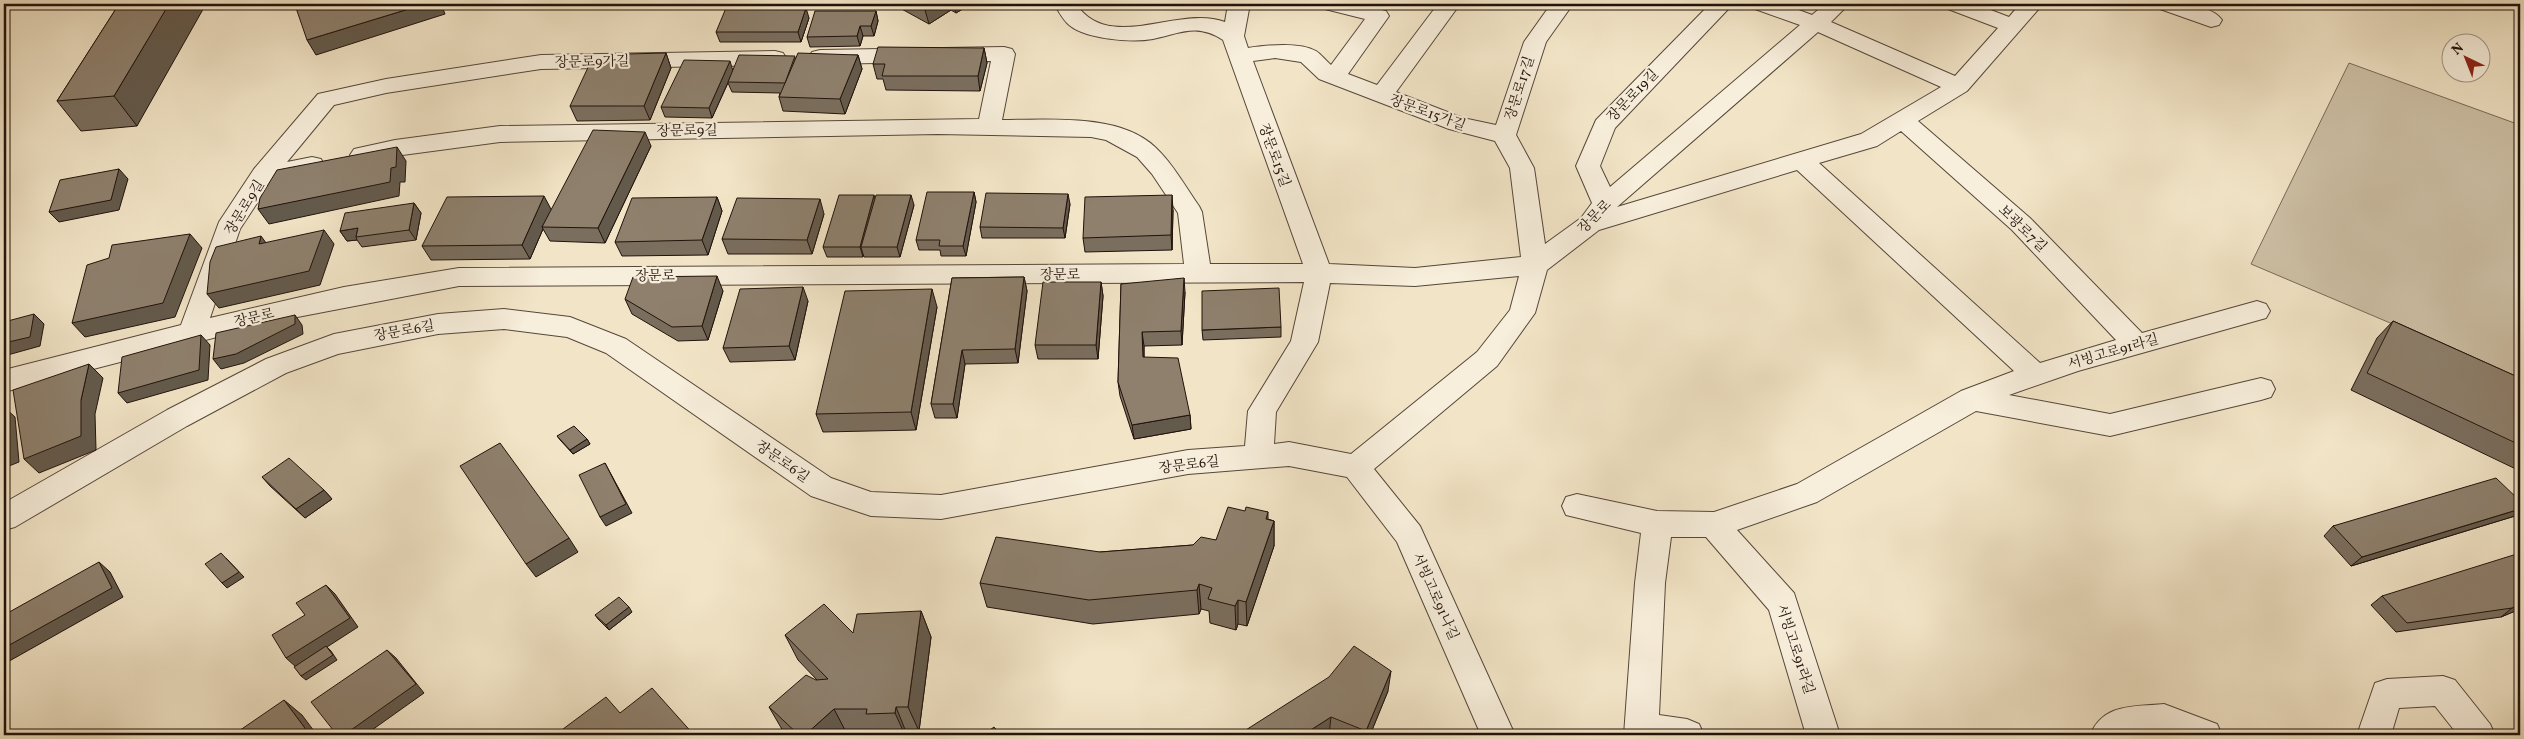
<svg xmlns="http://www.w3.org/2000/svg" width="2524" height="739" viewBox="0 0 2524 739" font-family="Vollkorn,'Noto Serif KR',serif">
	<rect width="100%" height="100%" fill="#f2e5c7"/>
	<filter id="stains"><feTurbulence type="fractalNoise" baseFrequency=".004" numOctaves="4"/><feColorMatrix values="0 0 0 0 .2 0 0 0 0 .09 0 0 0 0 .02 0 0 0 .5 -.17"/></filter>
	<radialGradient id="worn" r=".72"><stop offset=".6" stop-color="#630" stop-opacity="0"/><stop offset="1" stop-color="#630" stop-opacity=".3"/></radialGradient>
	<polygon fill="#cec1a7" stroke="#786a59" points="2349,63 2520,125 2520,378 2251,264"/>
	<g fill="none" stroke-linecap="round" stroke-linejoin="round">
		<defs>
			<g id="minor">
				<path d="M1054,4H1076C1110,54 1179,4 1225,22L1228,4H1250L1244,36L1248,48C1267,45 1300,42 1316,51C1321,54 1326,61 1331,65L1365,19L1325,9L1322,4H1357L1386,11L1389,16L1348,74L1377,85L1438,4H1460L1396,92L1463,118L1496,125L1524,42L1551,4H1573L1546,42L1516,135L1534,168L1545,244L1581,218L1592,203L1576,166L1596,120L1710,4H1733L1615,128L1600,166L1610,187L1800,25L1755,9L1752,4H1783L1812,15L1825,4H1849L1831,22L1955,76L1998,28L1948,9L1945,4H1975L2009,17L2020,4H2043L1967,91L1918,121L2030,218L2142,333L2257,301L2266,304L2270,311L2266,318L2078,371L2009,395L2110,414L2261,378L2271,381L2275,389L2271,397L2261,400L2110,436L1976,411L1817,502L1737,530L1794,593L1840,735H1806L1769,610L1706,537H1671L1665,583L1659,715L1687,719L1699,724L1704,735H1624L1635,583L1641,533L1566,515L1562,506L1566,497L1577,494L1657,511L1714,512L1797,484L1961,391L2014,371L1797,170L1599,230L1547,270L1535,313L1497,366L1374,469L1420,526L1515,735H1481L1397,542L1347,477L1289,466L1188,474L941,519L871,516L811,496L606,353L567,337L504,329L438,334L338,354L286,373L187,426L15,527L4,530V503L167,410L266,359L334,334L438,314L504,309L570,317L626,339L831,478L871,492L941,495L1188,450L1245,446L1248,411L1291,341L1304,282L459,286L287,319L4,392V370L181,325L219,222L254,169L318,94L386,79L541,55L775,51L783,53L786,58L783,63L775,65L541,69L386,93L334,105L287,162L312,157L321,159L324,165L321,171L271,182L240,229L210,318L344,287L459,268L1184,264L1178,213L1152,174L1137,157L1106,140L1091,137L938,134L500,142L395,156L362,163L354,161L350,155L354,149L395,140L500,126L979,119L991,61L820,64L812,62L809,57L812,52L820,50L1004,47L1012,49L1015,54L1002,120C1049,120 1119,113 1155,147C1173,164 1185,186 1199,206L1202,212L1210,264H1303L1223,40C1197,23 1181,33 1153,39C1132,43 1082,39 1067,23C1062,18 1058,10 1054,4ZM1818,32L1941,87L1861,134L1617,207ZM1275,58L1301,62L1319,79L1449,129L1495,141L1510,168L1521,257L1415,268L1329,264L1253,61ZM1901,131L2012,230L2116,340L2040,363L1819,163L1877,146ZM1519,276L1510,310L1477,352L1351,454L1289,442L1274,444L1276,412L1318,342L1330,283L1415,286Z"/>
				<path d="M2157,4C2175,3 2211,4 2222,20L2219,25L2211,27L2160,9Z"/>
				<polygon points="2443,676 2455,680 2490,724 2495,735 2458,735 2435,706 2399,708 2391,735 2357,735 2375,683 2387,679"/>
				<path d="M2164,704L2217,724L2222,735H2090C2104,703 2133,707 2164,704Z"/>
			</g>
		</defs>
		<use href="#minor" stroke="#55473a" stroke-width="2"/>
		<use href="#minor" fill="#f7eedb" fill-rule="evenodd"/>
	</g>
	<g fill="#7a6e5e" stroke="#21120b">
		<polygon points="119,4 137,126 81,131 57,101"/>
		<polygon points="897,4 971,4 956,13 951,10 929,24 898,7"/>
		<polygon points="876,11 878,21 874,36 863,36 860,46 810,47 807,37"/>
		<polygon points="809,18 801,42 720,42 716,32"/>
		<polygon points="984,48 987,63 980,91 886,90 883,79 877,79 873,64"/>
		<polygon points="666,53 671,68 650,120 577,121 570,106 624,61"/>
		<polygon points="858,55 862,69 845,114 783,111 779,97 780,93 732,92 728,83 712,118 665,117 661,107 733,70 795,58"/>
		<polygon points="651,146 605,243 550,241 543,229 530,259 431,260 422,246 551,210"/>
		<polygon points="974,192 976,202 966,256 941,256 940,250 919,250 916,240"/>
		<polygon points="717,197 722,211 708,255 622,256 615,242"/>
		<polygon points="875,198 914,205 900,257 864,257 863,254 863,257 827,257 823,247"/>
		<polygon points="414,203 421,213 416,240 362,247 357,240 347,241 340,231"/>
		<polygon points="1070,204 1065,238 982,238 980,227"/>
		<polygon points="1173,210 1172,250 1085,252 1083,238"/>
		<polygon points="824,214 812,254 728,254 722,239"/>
		<polygon points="1024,277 1027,291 1018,363 965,364 957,418 935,418 931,404 952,278"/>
		<polygon points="1101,282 1103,296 1098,359 1038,359 1035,345"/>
		<polygon points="1121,284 1185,292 1182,345 1144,346 1144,357 1190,415 1191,429 1134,439 1120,396 1118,382"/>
		<polygon points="723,291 708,340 678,341 632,314 625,299"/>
		<polygon points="808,301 795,360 730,362 723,348"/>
		<polygon points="937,307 916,430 823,432 816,414"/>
		<polygon points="2393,321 2520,378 2520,471 2351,390 2377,338"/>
		<polygon points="1281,327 1281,337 1203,340 1202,330"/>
		<polygon points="557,436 587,439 590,444 573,454 561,441"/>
		<polygon points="262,477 324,490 332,499 305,518 270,486"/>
		<polygon points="2520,501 2520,512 2515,516 2351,566 2324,536 2333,526"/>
		<polygon points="1245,511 1268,512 1268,519 1274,521 1274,546 1247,626 1238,624 1236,630 1210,623 1209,611 1201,609 1199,614 1093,624 987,607 980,583 1100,552 1193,545 1216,540"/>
		<polygon points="2382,596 2520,609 2501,617 2396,632 2371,605"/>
		<polygon points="921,611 931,637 919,731 906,732 906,735 877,735 875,733 847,734 845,735 788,735 783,731 769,707 817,680 798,660 785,635 853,633"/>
		<polygon points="632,612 609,630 598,619 595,615"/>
		<polygon points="1388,691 1370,735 1238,735"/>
	</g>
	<g fill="#635a4c" stroke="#21120b">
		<polygon points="169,4 206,4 137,126 114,96"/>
		<polygon points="425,4 441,4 445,14 316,55 307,40"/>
		<polygon points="935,4 950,4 951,10 929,24 925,10"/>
		<polygon points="954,4 971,4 956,13"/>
		<polygon points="806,8 809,18 801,42 798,32"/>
		<polygon points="876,11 878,21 874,36 871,26"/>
		<polygon points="860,26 863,36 860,46 857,36"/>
		<polygon points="984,48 987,63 980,91 978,76"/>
		<polygon points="666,53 671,68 650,120 644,106"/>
		<polygon points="858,55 862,69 845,114 840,99"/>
		<polygon points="730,61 733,71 712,118 709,108"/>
		<polygon points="645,132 651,146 605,243 598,228"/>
		<polygon points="397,147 406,161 405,182 400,182 399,196 269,224 258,209 391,168"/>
		<polygon points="119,169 128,179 119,210 59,222 49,212"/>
		<polygon points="974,192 976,202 966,256 963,246"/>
		<polygon points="1068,194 1070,204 1065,238 1063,228"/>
		<polygon points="874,195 877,205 861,247 863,254 863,257 860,247"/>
		<polygon points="911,195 914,205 900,257 897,247"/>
		<polygon points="1172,195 1173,210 1172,250 1171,235"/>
		<polygon points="544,196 552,211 542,227 543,229 530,259 522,245"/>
		<polygon points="717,197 722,211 708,255 702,240"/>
		<polygon points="820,199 824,214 812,254 807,240"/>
		<polygon points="414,203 421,213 416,240 409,230"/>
		<polygon points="358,228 356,237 357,240 347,241 340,231"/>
		<polygon points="324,230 334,244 320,285 219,308 207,294"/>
		<polygon points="190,234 202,248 175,317 85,337 72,323"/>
		<polygon points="261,236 272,251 259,244"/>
		<polygon points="717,276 723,291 708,340 702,326"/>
		<polygon points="1024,277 1027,291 1018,363 1015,349"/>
		<polygon points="1184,278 1185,292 1182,345 1181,331"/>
		<polygon points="1101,282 1103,296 1098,359 1096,345"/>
		<polygon points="803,287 808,301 795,360 789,346"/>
		<polygon points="932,289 937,307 916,430 911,412"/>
		<polygon points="34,314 44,324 40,346 4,356 4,343"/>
		<polygon points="295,315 302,325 303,334 244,363 221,369 213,359"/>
		<polygon points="1142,332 1144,346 1144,371 1143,357"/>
		<polygon points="201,335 210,345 208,380 127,403 118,393"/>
		<polygon points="962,350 965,364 957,418 953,404"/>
		<polygon points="89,364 103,378 95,414 96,450 39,473 24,459 81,400"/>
		<polygon points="4,407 15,417 19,462 4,468"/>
		<polygon points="1190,415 1191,429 1134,439 1132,425"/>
		<polygon points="587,439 590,444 573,454 570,450"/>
		<polygon points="605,463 632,513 606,526 600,517"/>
		<polygon points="324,490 332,499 305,518 296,509"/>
		<polygon points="2520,509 2520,512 2515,516 2351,566 2362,557"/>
		<polygon points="1274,521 1274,546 1247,626 1246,602"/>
		<polygon points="569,538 578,552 536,577 526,564"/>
		<polygon points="226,558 244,577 227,588 222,583"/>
		<polygon points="99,562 110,572 123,597 4,664 4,648"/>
		<polygon points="1199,584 1201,609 1199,614 1197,590"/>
		<polygon points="326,585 335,594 358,627 327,647 331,651 337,660 306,680 301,676 296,667 286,658"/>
		<polygon points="1238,600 1238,624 1236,630 1235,606"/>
		<polygon points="2520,605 2520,609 2501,617 2512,608"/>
		<polygon points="629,607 632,612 609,630 606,625"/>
		<polygon points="921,611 931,637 919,731 908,707"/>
		<polygon points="387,650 396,658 424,693 365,735 344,735"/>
		<polygon points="1391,671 1388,691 1370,735 1366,735 1366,731"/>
		<polygon points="284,700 302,715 317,735 310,735"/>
		<polygon points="896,707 906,732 906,735 905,735 895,713"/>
		<polygon points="834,709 847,734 845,735 805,735"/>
		<polygon points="1331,717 1329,735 1303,735"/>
	</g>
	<g fill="#8e806d" stroke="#21120b">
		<polygon points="119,4 169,4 114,96 57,101"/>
		<polygon points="298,4 425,4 307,40 295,5"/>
		<polygon points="915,4 935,4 925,10"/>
		<polygon points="726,8 806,8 798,32 716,32"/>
		<polygon points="815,11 876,11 871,26 860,26 857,36 807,37"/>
		<polygon points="878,47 984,48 978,76 882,76 885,64 873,64"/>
		<polygon points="666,53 644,106 570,106 591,61 624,61 627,54"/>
		<polygon points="798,53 858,55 840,99 779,97"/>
		<polygon points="739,55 795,56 785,83 728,82"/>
		<polygon points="684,60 730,61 709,108 661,107"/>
		<polygon points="593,130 645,132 598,228 542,227"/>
		<polygon points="397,147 396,167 391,168 390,182 258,209 260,198 277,170"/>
		<polygon points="119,169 111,200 49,212 60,180"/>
		<polygon points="927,192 974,192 963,246 939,246 940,240 916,240"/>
		<polygon points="986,193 1068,194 1063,228 980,227"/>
		<polygon points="839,195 874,195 860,247 823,247"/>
		<polygon points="876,195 911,195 897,247 861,247"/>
		<polygon points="1172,195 1171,235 1083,238 1085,197"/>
		<polygon points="544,196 522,245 422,246 447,197"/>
		<polygon points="717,197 702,240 615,242 632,198"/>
		<polygon points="737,198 820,199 807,240 722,239"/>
		<polygon points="414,203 409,230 356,237 358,228 340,231 345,213"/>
		<polygon points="324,230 309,271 207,294 210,262 216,247 261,236 259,244"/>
		<polygon points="190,234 163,303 72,323 87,265 109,258 112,245"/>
		<polygon points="717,276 702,326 672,327 625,299 633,277"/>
		<polygon points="1024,277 1015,349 962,350 953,404 931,404 952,278"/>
		<polygon points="1184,278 1181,331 1142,332 1143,357 1178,358 1190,415 1132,425 1118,382 1121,284"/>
		<polygon points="1043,282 1101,282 1096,345 1035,345"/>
		<polygon points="803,287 789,346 723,348 740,289"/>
		<polygon points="1279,288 1281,327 1202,330 1202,291"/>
		<polygon points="932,289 911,412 816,414 845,291"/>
		<polygon points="34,314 30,337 4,343 4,322"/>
		<polygon points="295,315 295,324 236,354 213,359 216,333"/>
		<polygon points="2393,321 2520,378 2520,445 2367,373"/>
		<polygon points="201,335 199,370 118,393 122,357"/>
		<polygon points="89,364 81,400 81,436 24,459 13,390"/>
		<polygon points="574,426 587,439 570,450 557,436"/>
		<polygon points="500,443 569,538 526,564 460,466"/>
		<polygon points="289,458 324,490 296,509 262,477"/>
		<polygon points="605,463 626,504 600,517 579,475"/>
		<polygon points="2496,478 2520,501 2520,509 2362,557 2333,526"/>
		<polygon points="1228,507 1245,511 1246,507 1268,512 1266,519 1274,521 1246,602 1238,600 1235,606 1208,599 1212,588 1199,584 1197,590 1089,600 980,583 996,537 1100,552 1193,545 1201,537 1216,540"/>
		<polygon points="221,553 239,572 222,583 205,564"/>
		<polygon points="2520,553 2520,605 2512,608 2407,623 2382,596"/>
		<polygon points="99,562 112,588 4,648 4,615"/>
		<polygon points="326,585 350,618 286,658 272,635 305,615 296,603"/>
		<polygon points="619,597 629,607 606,625 595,615"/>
		<polygon points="824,604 853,633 857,614 921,611 908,707 896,707 895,713 866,714 867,709 834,709 805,735 799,735 769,707 806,675 816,680 828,679 785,635"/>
		<polygon points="326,646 333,655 301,676 294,667"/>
		<polygon points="1354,646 1391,671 1366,731 1331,717 1303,735 1238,735 1329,677"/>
		<polygon points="387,650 416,684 344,735 337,735 311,702"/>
		<polygon points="652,688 694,735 555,735 606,697 620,713"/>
		<polygon points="284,700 310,735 233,735"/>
		<polygon points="994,727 1001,735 983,735"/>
	</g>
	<g text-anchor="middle" stroke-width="4.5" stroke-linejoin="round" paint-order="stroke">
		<g font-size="14" fill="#21120b" stroke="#f7eedb">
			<text transform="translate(592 61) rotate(-1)" y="5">장문로9가길</text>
			<text transform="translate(1519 88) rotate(-72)" y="5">장문로17길</text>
			<text transform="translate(1632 95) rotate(-46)" y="5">장문로19길</text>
			<text transform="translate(1428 112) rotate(20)" y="5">장문로15가길</text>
			<text transform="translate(687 130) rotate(-1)" y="5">장문로9길</text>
			<text transform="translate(1275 155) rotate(70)" y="5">장문로15길</text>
			<text transform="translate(244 207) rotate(-58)" y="5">장문로9길</text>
			<text transform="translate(1594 216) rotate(-45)" y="5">장문로</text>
			<text transform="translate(2023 228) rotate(44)" y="5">보광로7길</text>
			<text x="1060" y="279">장문로</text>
			<text x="655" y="280">장문로</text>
			<text transform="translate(254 317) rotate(-13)" y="5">장문로</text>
			<text transform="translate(404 330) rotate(-10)" y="5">장문로6길</text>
			<text transform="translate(2113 351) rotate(-16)" y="5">서빙고로91라길</text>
			<text transform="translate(783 461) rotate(35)" y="5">장문로6길</text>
			<text transform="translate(1189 464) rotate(-7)" y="5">장문로6길</text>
			<text transform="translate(1436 596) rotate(66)" y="5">서빙고로91나길</text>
			<text transform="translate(1796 649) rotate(72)" y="5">서빙고로91라길</text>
		</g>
	</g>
	<rect width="2524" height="739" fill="none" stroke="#f2e5c7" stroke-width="20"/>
	<rect x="5" y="5" width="2514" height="729" fill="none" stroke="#21120b" stroke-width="2.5"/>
	<rect x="10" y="10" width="2504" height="719" fill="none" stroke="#21120b"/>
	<g transform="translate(2466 58) rotate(317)"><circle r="24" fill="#f7eedb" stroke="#a19688"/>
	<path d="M0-4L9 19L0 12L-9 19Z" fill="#8f2418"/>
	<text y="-8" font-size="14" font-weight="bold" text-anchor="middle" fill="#21120b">N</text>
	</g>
	<rect width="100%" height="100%" filter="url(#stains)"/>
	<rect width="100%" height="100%" fill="url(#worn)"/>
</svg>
